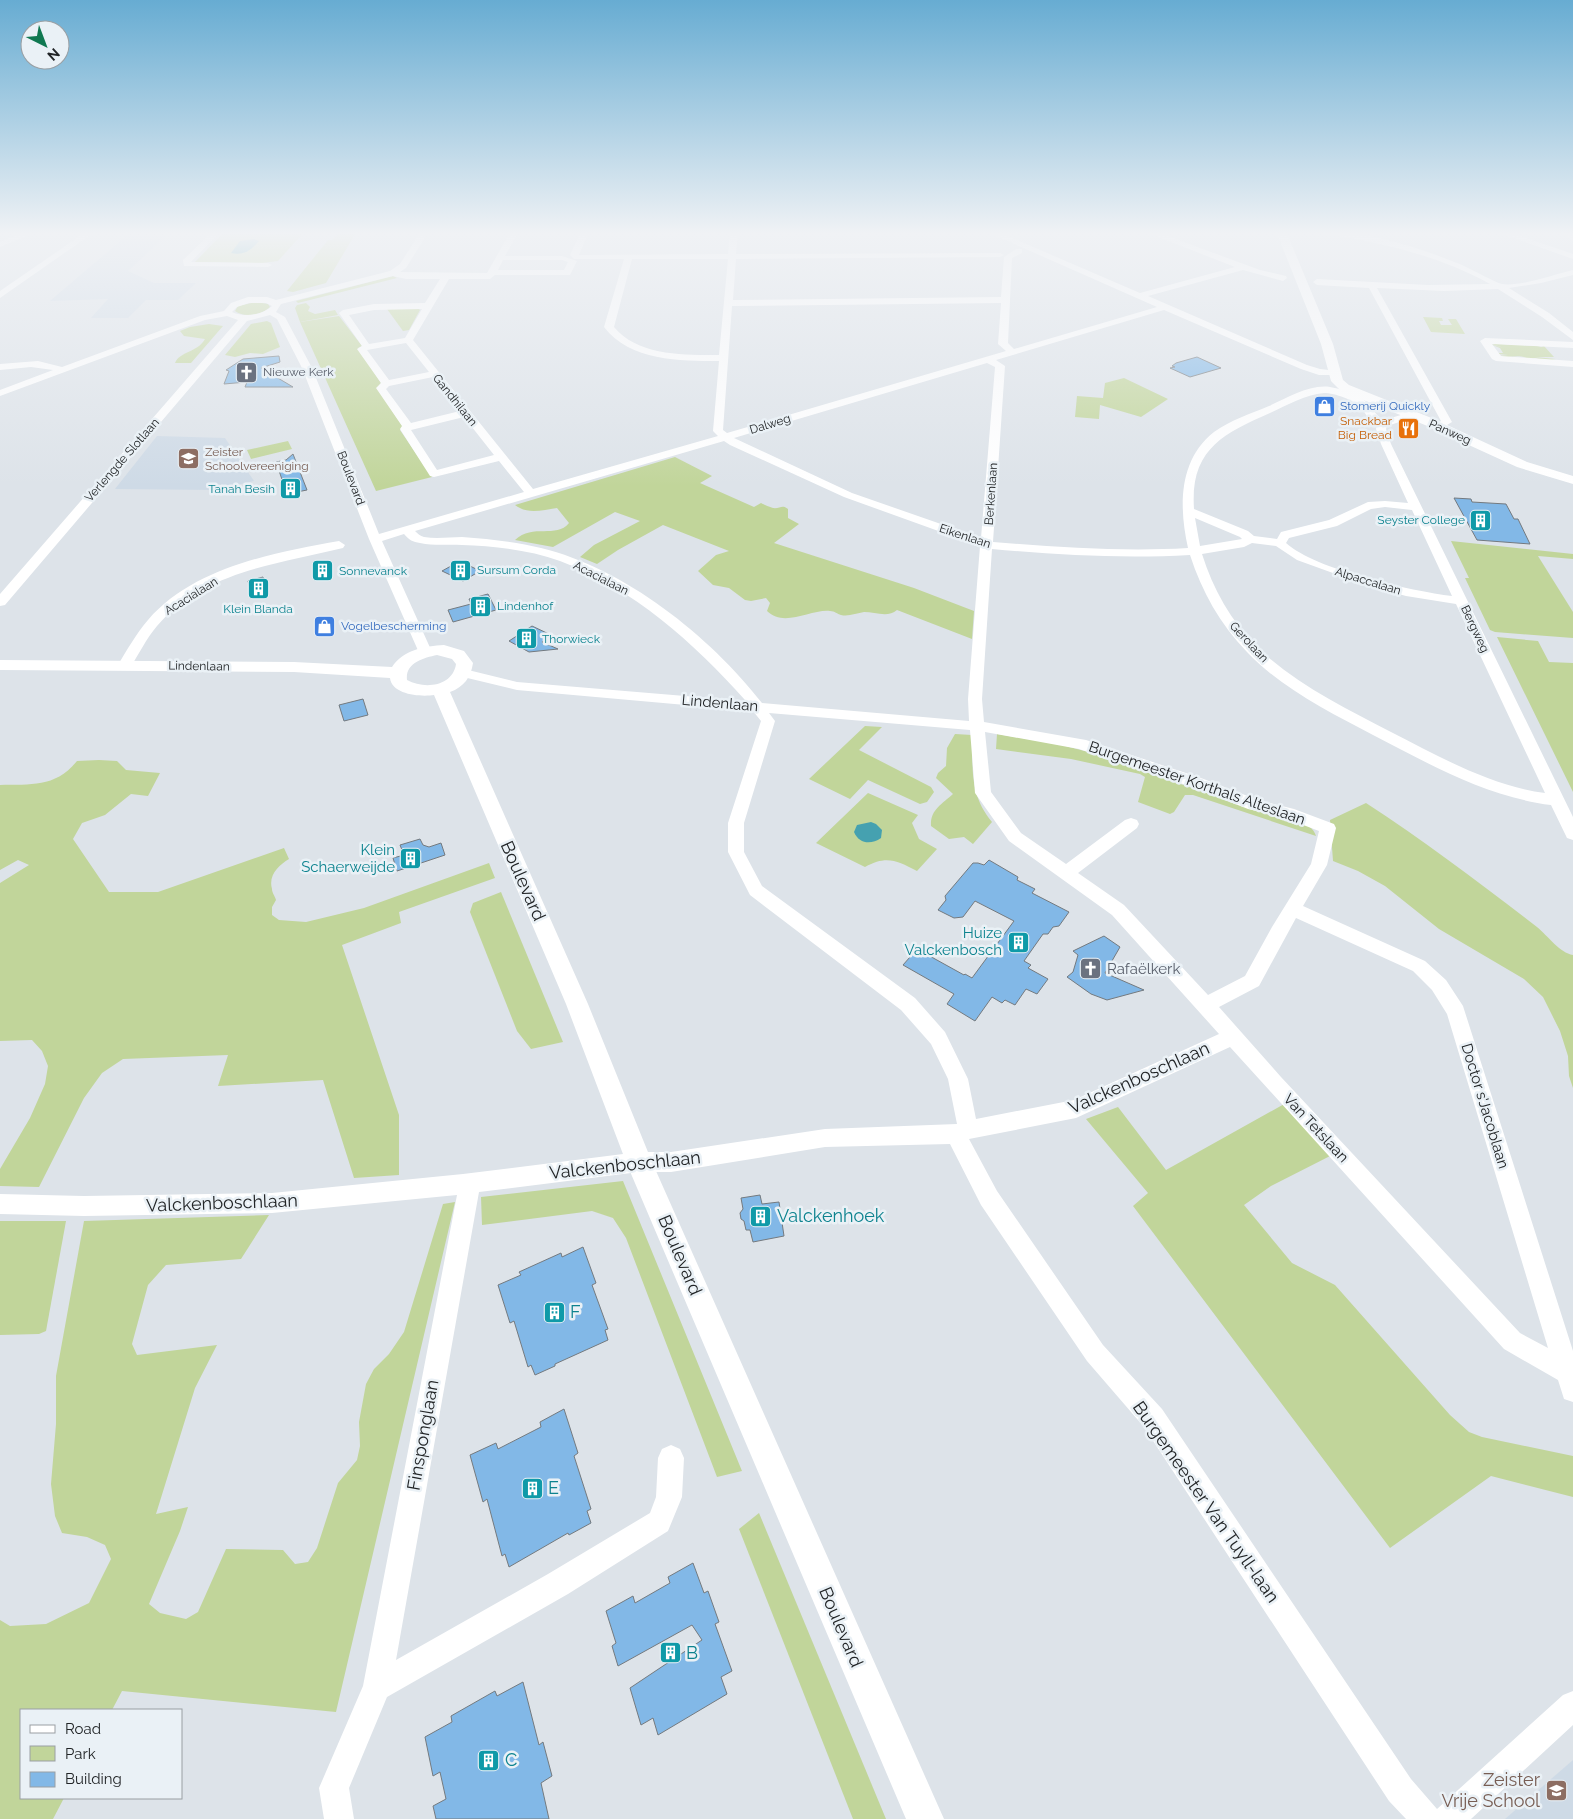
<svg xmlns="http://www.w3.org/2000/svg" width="1573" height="1819" viewBox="0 0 1573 1819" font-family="Raleway,sans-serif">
	<rect width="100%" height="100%" fill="#dde3e9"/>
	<g fill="#cedae6">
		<polygon points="132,231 171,231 128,271 154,283 196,283 178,300 146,300 128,318 91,318 108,299 50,301"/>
		<polygon points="157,436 225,438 254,481 215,490 115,489"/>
		<polygon points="1573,1760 1573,1819 1505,1819"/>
	</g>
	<g fill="#c1d59a">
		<polygon points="225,231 305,231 278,261 262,263 195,262"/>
		<polygon points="341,231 357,231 326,283 293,292 287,291 328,240 332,240"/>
		<polygon points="393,276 397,278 298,303 296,301"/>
		<path d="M256,302L268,304L270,307C262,315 244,318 235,311L238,306Z"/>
		<polygon points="306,303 310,307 308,311 315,314 335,310 338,315 300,322 295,308 297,305"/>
		<polygon points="387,309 419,309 420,310 409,330 403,331"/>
		<polygon points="339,316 362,346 358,348 381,383 377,388 403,427 400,430 432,477 376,491 300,322"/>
		<polygon points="1423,317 1442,318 1443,321 1439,321 1441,325 1452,325 1448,319 1456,319 1465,334 1431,332"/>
		<polygon points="267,321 271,323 280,347 263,354 250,353 235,357 225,355 251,324"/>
		<path d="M209,324L223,326L191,363H175C180,351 197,353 205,339L184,336L180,331L190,327Z"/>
		<path d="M1489,343L1514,345L1519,343C1527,348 1533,344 1541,347L1544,346L1554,357H1535L1556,359L1546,361L1535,358L1530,360C1523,355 1513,356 1504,358L1498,356L1508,355L1498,354L1497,353H1503L1500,348L1490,344L1504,348Z"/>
		<polygon points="1124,378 1168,399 1141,417 1100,405 1099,419 1075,417 1077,396 1103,398 1105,383"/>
		<polygon points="288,441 292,449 251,459 247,450"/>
		<path d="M675,457L712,476L700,483L754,507L761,503C764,505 769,507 773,508C780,509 782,504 788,509V518L799,524L774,543L914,588L974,611L972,639L897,610C888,618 875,612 864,612C857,613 848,617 841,615C837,614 835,611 830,611C811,609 784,628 767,611L770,603L766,598L751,601L745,600L729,588L713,585L698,571L716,555L729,551L663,525L618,550L597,564L580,557L594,545L640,521L615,512L553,547L515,540C533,523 556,539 569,523L557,508C542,510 528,515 515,505Z"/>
		<polygon points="1451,541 1573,554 1573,559 1538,556 1573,612 1573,638 1495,632 1490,630 1465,578 1469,578"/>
		<polygon points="1497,637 1538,641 1549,662 1573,663 1573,792"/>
		<polygon points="865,726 882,727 859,750 931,787 934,792 927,802 920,804 868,780 850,799 809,779"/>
		<path d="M955,734L972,735C973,769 969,794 992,822L973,844L964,837L949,839L931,826C930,810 942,804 953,794L936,778L938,773L946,766L947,748Z"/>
		<path d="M997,734L1058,744L1092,753L1272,816C1286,818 1312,820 1316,836L1193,795H1185L1174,812L1170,814L1138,802L1145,777L1140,774L1071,759L996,749Z"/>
		<path d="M99,760L117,761L126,770L160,773L148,796L131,794L105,815L82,823L73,839L109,892H158L284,848L289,859C279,865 268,875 272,889C272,893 275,896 276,900L272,907V915L279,920L306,922L364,908L489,863L495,878L399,912L401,923L342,945L399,1115V1175L354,1178L323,1080L218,1086L228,1055L123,1059L102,1073L84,1098L39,1187L0,1186V1169L30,1118L45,1084L48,1066L42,1051L32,1040L0,1041V883L29,865L18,860L0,870V785C31,784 55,788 77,761Z"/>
		<path d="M868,793L918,815L912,823L919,839L937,849L917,871C897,861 887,855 865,867L816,843Z"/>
		<path d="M1366,803C1426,842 1481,884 1537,927C1548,936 1560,953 1573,955V1088L1569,1076L1568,1056L1560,1031L1543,997L1524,979L1439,929L1385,886L1358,871L1333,861L1330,820Z"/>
		<polygon points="501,892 563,1042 531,1049 517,1031 470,912 473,903"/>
		<polygon points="1286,1103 1334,1154 1271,1186 1244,1205 1292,1263 1335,1285 1450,1415 1469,1432 1482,1437 1573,1456 1573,1497 1491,1476 1390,1548 1133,1206 1148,1193 1086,1119 1118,1107 1166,1170"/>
		<polygon points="623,1181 742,1471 717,1477 626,1238 613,1218 592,1211 482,1225 481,1197"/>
		<polygon points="455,1202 336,1712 122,1691 112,1710 21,1710 21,1798 64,1798 53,1819 0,1819 0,1620 10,1626 46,1624 89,1603 111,1559 105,1545 87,1537 62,1533 55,1516 51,1484 56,1424 56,1376 84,1221 269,1215 241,1259 166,1265 148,1285 132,1344 137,1355 217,1345 195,1388 156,1514 188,1507 180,1531 149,1604 160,1613 186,1619 198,1612 226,1549 283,1550 295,1564 308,1562 317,1548 338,1483 357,1460 360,1446 359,1422 366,1384 374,1369 389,1354 404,1332 443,1204"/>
		<polygon points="0,1221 66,1221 46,1331 39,1334 0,1335"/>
		<polygon points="759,1513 886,1819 853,1819 739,1529"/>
	</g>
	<g fill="#45a1b0">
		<path d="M254,239L259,241C251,250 244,256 231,253L240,241Z"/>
		<path d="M871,822L876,824L882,830L881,838C871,845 859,844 854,832L857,825Z"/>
	</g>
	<g fill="#82b8e7" stroke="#747a7f">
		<polygon points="279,356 280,362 261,368 293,387 245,387 247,382 224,384 229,371 226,370 243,359"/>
		<polygon points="1197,357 1221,368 1190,377 1170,368 1175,367 1172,366 1176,363"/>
		<polygon points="293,454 307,490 287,494 276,462 286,460"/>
		<polygon points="1454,498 1471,499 1472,502 1506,504 1514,519 1518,519 1530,544 1477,540"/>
		<polygon points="460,561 480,571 463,581 442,571"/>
		<polygon points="263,577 267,591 252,595 248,581"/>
		<polygon points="488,594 496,610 453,622 448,610 471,604 469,599"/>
		<polygon points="532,626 551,635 542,642 558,649 529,652 509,641"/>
		<polygon points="363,699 368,715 344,721 339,705"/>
		<polygon points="420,839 423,845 429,847 441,843 445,855 397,871 393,858 404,855 400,845"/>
		<polygon points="989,860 1018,877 1017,880 1035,889 1032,893 1069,912 1059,926 1053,927 1048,934 1043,934 1024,961 1031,965 1028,968 1048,979 1037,994 1026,989 1015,1005 1005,1000 1002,1003 992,997 975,1021 947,1004 954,994 903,965 917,949 964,975 965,974 972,978 1014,921 975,901 963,917 954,918 938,910 946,900 945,896 973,863 978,863 984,865"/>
		<polygon points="1104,936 1120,947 1105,973 1144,990 1107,1000 1091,994 1067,977 1073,972 1078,955 1073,951"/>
		<polygon points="760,1195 762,1204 779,1202 784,1236 753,1242 750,1230 746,1230 744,1221 741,1219 740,1213 743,1209 741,1198"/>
		<polygon points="583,1247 596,1283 592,1285 608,1329 605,1330 608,1340 555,1364 555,1366 535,1375 531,1365 528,1367 514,1321 510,1323 498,1285 521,1275 519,1272 561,1253 562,1257"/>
		<polygon points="564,1409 578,1453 574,1456 591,1509 587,1511 591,1523 569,1535 568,1533 509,1567 505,1554 502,1556 487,1499 483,1502 470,1455 496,1443 498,1449 541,1427 540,1422"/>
		<polygon points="693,1563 704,1593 708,1591 719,1622 715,1624 732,1671 721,1677 727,1694 658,1735 653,1718 641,1725 630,1688 702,1640 692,1625 618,1666 612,1646 616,1643 606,1611 633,1596 635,1603 670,1583 668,1577"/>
		<polygon points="523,1682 539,1745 543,1742 552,1776 541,1783 549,1819 436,1819 433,1806 446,1799 440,1772 433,1776 425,1737 452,1722 451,1716 495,1691 497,1696"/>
	</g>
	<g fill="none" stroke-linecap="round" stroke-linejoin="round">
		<g fill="#fff" fill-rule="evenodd">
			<polygon points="27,231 38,231 0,247 0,242"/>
			<polygon points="87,231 96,231 0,298 0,291"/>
			<polygon points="213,231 221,231 191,262 268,263 272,265 268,267 184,266 183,260"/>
			<path d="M421,231H429L406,268L400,272L487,273L511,231H519L505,256H562L577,261L570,275H495L490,279H449L413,340L533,489L718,436L713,431L719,361C680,361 630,361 604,327L624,259H574L570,255L581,231H589L579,255L728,254L730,231H738L736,254L1000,253L1004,255L1000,257L736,259L733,300L1001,297L1004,257L1016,249H1022V253L1012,258L1008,343L1014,349L1157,307L985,231H996L1140,293L1235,267L1143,231H1154L1260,270L1286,276L1287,278L1283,281L1243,270L1148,296L1307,365L1320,369L1338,371V375H1319L1301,369L1164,310L996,360L1005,366L993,542C1058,547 1123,552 1188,548C1179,508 1178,460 1214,432C1231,420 1250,414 1269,406C1287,398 1310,384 1330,387C1342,389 1361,395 1368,404C1374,410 1376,416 1384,420L1411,412L1416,415L1415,417L1387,426L1386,429L1391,444L1573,817V840L1567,838L1551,805C1487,797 1429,764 1373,735C1329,712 1281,688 1247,652C1220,624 1202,592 1190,555C1124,559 1058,555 992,549L982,699L984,722L1086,740L1201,778L1258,800L1294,809L1334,824L1336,828L1327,865L1303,906L1425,961L1446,980L1463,1006L1573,1351V1402L1564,1399L1558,1380L1504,1349L1230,1047L1076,1118L969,1139L997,1191L1103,1345L1162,1409L1411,1779L1437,1809L1563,1695L1573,1691V1725L1471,1819H1406L1389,1801L1144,1427L1087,1361L981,1205L950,1144L825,1147L671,1172H639L479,1192L396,1660L548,1574L650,1513L656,1497L658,1458L662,1449L671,1445L680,1449L684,1458L682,1497L668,1531L568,1594L387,1697L349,1788L354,1819H324L319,1788L363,1686L457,1195L272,1213L84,1216L0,1214V1194L84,1196L272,1193L463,1174L639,1152H671L825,1129L957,1124L948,1079L931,1044L901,1010L750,895L728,852V823L761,721L753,711L517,690L459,676L457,673L459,670L464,669L517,682L745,701V700C694,643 633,588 560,561C530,550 495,546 462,545C448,544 434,546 420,543C413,542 409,540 404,534L382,541L432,652L425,656L420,655L369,539L302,368L277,319L270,315L247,321L5,605L0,606V594L238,320L227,316L205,320L0,396V390L53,370L31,367L0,370V364L38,361L62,367L200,316L224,311L231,303L248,297H267L276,300L390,271L400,264ZM632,259H728L719,355C684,355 638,356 614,327ZM503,260H562L568,262L564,270H498ZM393,276L406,279H440L425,303L374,304L343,310L339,313L362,346L357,349L381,383L376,388L402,426L400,429L430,476L434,477L499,461L524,492L379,534L312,368L285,317L276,312L281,304ZM249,303H266L272,306C262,315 245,318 232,312L237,307ZM1001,303L998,344L1006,351L727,433L723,430L732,306ZM422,309L405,338L369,344L349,315L374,310ZM406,343L429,372L389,380L367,350ZM987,363L995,367L981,538L852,493L734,438ZM433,377L460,411L411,423L386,389L389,386ZM1324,393C1335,393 1354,400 1361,408C1367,415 1369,421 1377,425L1376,429L1381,444L1408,503L1385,501L1368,502L1329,520L1281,532L1277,539L1254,536L1248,531L1194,509C1190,450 1222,434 1270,413C1287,405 1305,395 1324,393ZM464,417L494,455L437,470L411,430ZM724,441L730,445L844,497L980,546L968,699L969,721L762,703C710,636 624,568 541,548C516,542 489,539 462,537C450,537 437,539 424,537C420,536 418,534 415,531ZM1385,507L1412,510L1452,596C1412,591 1316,570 1286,543L1289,538L1337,526L1371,509ZM1195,518L1240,537L1242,539L1200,546ZM1252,543L1276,546L1297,560L1366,585L1406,596L1456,604L1545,793C1491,786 1440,757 1391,732C1345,708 1295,684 1257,647C1231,621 1213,589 1202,554L1244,547ZM769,713L970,730L975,793L1009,841L1112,915L1219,1034L1074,1100L976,1119L968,1079L945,1032L915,998L762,886L744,852V823L775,721ZM985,732L1079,749L1189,786L1248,809L1285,818L1319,831L1311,864L1272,927L1245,976L1208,995L1124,905L1078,873L1137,828L1139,824L1137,820L1131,818L1125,820L1066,864L1021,833L991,792ZM1296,918L1413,971L1432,990L1447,1014L1548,1348L1520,1333L1281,1077L1219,1007L1259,986Z"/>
			<path d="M1316,231C1364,231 1413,245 1457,263C1468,267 1494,282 1502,284C1520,287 1555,274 1573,270V275L1541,283L1509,288L1549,313L1573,332V340L1542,317L1498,289L1444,291L1377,288L1452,422L1442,428H1434L1433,426L1441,421L1369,288L1317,285L1313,282L1317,279L1428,285L1490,284C1438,255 1379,242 1320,233Z"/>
			<polygon points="1494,231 1506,231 1573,254 1573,259"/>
			<polygon points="1562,231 1570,231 1573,234 1573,241"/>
			<polygon points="1485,338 1573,342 1573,348 1492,344 1501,356 1573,361 1573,367 1496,361 1492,359 1480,341"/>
			<path d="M339,541L345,545L343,548C278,564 204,571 157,626C146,639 139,654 130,668H120L118,665C127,650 136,634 148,620C194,567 273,553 339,541Z"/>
		</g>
		<g fill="#fff" fill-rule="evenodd">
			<polygon points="1276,231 1286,231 1333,344 1343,380 1349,385 1434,419 1527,462 1573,476 1573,484 1517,467 1425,425 1341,391 1331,381 1321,344"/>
			<path d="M444,645L464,651L473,663C471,677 464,687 450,692L588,1004L652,1162L944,1819H906L626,1162L566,1004L434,695C421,697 392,695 390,678L294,672L0,670V660L294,662L392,667C403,650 425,646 444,645ZM437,655L452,659L456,664C453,686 425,690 407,680C405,663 423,658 437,655Z"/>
		</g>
	</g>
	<linearGradient id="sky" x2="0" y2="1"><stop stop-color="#67acd2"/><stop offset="0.48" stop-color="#f0f2f5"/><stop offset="1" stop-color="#f0f2f5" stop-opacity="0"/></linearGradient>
	<rect width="1573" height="486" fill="url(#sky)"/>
	<defs>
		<symbol id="church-square" viewBox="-11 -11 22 22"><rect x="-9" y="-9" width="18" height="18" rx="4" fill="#6b7280" stroke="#eaf1f6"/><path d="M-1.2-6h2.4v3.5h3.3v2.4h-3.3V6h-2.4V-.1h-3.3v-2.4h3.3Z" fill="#fff"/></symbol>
		<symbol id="shop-square" viewBox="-11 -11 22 22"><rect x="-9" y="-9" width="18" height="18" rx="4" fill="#3f7fe0" stroke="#eaf1f6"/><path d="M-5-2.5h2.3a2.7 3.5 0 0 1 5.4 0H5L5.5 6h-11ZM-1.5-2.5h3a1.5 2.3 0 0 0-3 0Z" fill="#fff"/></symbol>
		<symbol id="restaurant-square" viewBox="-11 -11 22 22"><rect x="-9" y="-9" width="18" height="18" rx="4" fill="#e8710a" stroke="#eaf1f6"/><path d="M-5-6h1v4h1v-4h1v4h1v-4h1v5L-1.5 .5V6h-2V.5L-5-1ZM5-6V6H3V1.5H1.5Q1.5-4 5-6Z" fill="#fff"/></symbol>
		<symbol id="school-square" viewBox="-11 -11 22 22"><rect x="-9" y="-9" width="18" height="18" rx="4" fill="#8d6e63" stroke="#eaf1f6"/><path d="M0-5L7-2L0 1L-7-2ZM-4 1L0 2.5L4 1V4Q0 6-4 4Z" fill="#fff"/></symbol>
		<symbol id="building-square" viewBox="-11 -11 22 22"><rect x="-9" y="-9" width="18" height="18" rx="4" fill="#0f9aa8" stroke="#eaf1f6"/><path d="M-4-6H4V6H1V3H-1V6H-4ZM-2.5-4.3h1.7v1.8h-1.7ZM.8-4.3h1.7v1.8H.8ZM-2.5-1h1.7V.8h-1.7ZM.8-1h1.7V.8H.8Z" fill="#fff"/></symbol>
	</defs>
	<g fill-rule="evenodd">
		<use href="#church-square" x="234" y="360" width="25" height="25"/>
		<use href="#shop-square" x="1312" y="394" width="25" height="25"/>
		<use href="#restaurant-square" x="1396" y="416" width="25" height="25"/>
		<use href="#school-square" x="176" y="446" width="25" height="25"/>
		<use href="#building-square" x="278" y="476" width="25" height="25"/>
		<use href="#building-square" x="1468" y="508" width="25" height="25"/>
		<use href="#building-square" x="448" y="558" width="25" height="25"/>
		<use href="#building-square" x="310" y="558" width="25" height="25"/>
		<use href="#building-square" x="246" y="576" width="25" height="25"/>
		<use href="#building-square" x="468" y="594" width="25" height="25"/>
		<use href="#shop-square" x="312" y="614" width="25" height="25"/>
		<use href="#building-square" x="514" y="626" width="25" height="25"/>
		<use href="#building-square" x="398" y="846" width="25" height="25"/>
		<use href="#building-square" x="1006" y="930" width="25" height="25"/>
		<use href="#church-square" x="1078" y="956" width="25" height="25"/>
		<use href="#building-square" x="748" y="1204" width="25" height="25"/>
		<use href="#building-square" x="542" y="1300" width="25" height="25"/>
		<use href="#building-square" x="520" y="1476" width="25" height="25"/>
		<use href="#building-square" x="658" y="1640" width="25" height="25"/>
		<use href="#building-square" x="476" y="1748" width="25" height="25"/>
		<use href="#school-square" x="1544" y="1778" width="25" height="25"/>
	</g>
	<g text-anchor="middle" stroke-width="5" stroke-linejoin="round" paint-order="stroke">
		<g font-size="12" fill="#5b616d" stroke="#eaf1f6" text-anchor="start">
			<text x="263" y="376">Nieuwe Kerk</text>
		</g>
		<g font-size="12" fill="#222527" stroke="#eaf1f6">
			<text transform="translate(455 400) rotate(51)" y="4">Gandhilaan</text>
			<text transform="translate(770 424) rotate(-17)" y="4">Dalweg</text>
			<text transform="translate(1450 432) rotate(24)" y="4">Panweg</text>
			<text transform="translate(122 460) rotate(-49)" y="4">Verlengde Slotlaan</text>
			<text transform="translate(351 478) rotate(69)" y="4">Boulevard</text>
			<text transform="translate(991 494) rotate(-86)" y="4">Berkenlaan</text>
			<text transform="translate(965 536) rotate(18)" y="4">Eikenlaan</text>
			<text transform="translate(601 578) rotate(27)" y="4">Acacialaan</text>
			<text transform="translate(1368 581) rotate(17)" y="4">Alpaccalaan</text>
			<text transform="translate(191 596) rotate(-32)" y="4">Acacialaan</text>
			<text transform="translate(1475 629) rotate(65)" y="4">Bergweg</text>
			<text transform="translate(1249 642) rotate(47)" y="4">Gerolaan</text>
			<text transform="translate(199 666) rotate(1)" y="4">Lindenlaan</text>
		</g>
		<g font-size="12" fill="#366cbe" stroke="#eaf1f6" text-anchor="start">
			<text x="1340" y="410">Stomerij Quickly</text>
			<text x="341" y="630">Vogelbescherming</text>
		</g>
		<g font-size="12" fill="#c56008" stroke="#eaf1f6" text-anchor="end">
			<text x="1392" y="425">Snackbar<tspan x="1392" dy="14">Big Bread</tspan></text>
		</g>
		<g font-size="12" fill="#785e54" stroke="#eaf1f6" text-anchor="start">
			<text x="205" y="456">Zeister<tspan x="205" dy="14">Schoolvereeniging</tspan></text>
		</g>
		<g font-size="12" fill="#0d838f" stroke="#eaf1f6" text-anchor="start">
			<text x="275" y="493" text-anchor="end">Tanah Besih</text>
			<text x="1465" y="524" text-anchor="end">Seyster College</text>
			<text x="477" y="574">Sursum Corda</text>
			<text x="339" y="575">Sonnevanck</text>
			<text x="497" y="610">Lindenhof</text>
			<text x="258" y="613" text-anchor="middle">Klein Blanda</text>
			<text x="542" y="643">Thorwieck</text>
		</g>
		<g font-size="15" fill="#222527" stroke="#eaf1f6">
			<text transform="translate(720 703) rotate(5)" y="5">Lindenlaan</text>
			<text transform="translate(1197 783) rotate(19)" y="5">Burgemeester Korthals Alteslaan</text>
			<text transform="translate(1485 1106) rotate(73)" y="5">Doctor s'Jacoblaan</text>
			<text transform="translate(1316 1128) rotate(47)" y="5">Van Tetslaan</text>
		</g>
		<g font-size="15" fill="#0d838f" stroke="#eaf1f6" text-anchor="end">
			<text x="395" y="855">Klein<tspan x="395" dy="17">Schaerweijde</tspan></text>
			<text x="1002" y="938">Huize<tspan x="1002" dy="17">Valckenbosch</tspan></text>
		</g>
		<g font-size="15" fill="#5b616d" stroke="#eaf1f6" text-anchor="start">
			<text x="1107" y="974">Rafaëlkerk</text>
		</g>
		<g font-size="18" fill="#222527" stroke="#eaf1f6">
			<text transform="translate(523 881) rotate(66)" y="6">Boulevard</text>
			<text transform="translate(1139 1078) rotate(-24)" y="6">Valckenboschlaan</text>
			<text transform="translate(625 1165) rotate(-6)" y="6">Valckenboschlaan</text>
			<text transform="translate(222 1203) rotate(-2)" y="6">Valckenboschlaan</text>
			<text transform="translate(680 1255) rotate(67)" y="6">Boulevard</text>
			<text transform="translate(423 1435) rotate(-80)" y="6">Finsponglaan</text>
			<text transform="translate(1206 1502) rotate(55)" y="6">Burgemeester Van Tuyll-laan</text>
			<text transform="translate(841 1627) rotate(67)" y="6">Boulevard</text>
		</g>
		<g font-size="18" fill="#0d838f" stroke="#eaf1f6" text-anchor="start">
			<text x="777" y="1222">Valckenhoek</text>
			<text x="570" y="1318">F</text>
			<text x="548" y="1494">E</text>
			<text x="686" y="1659">B</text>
			<text x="505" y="1766">C</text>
		</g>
		<g font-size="18" fill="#785e54" stroke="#eaf1f6" text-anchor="end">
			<text x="1540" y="1786">Zeister<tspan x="1540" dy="21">Vrije School</tspan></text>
		</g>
	</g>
	<rect x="20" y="1709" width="162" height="90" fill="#eaf1f6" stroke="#9a9fa3"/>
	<rect x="30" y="1725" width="25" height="8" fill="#ffffff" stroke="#9a9fa3"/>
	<text x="65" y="1734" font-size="15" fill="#222527">Road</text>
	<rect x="30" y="1746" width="25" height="15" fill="#c1d59a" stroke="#9a9fa3"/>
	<text x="65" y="1759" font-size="15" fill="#222527">Park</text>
	<rect x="30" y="1772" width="25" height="15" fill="#82b8e7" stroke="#9a9fa3"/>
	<text x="65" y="1784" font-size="15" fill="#222527">Building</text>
	<g transform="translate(45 45) rotate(138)"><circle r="24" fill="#eaf1f6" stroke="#9a9fa3"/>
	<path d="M0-4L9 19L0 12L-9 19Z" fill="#107851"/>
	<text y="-8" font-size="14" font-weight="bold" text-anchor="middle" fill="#222527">N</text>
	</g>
</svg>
